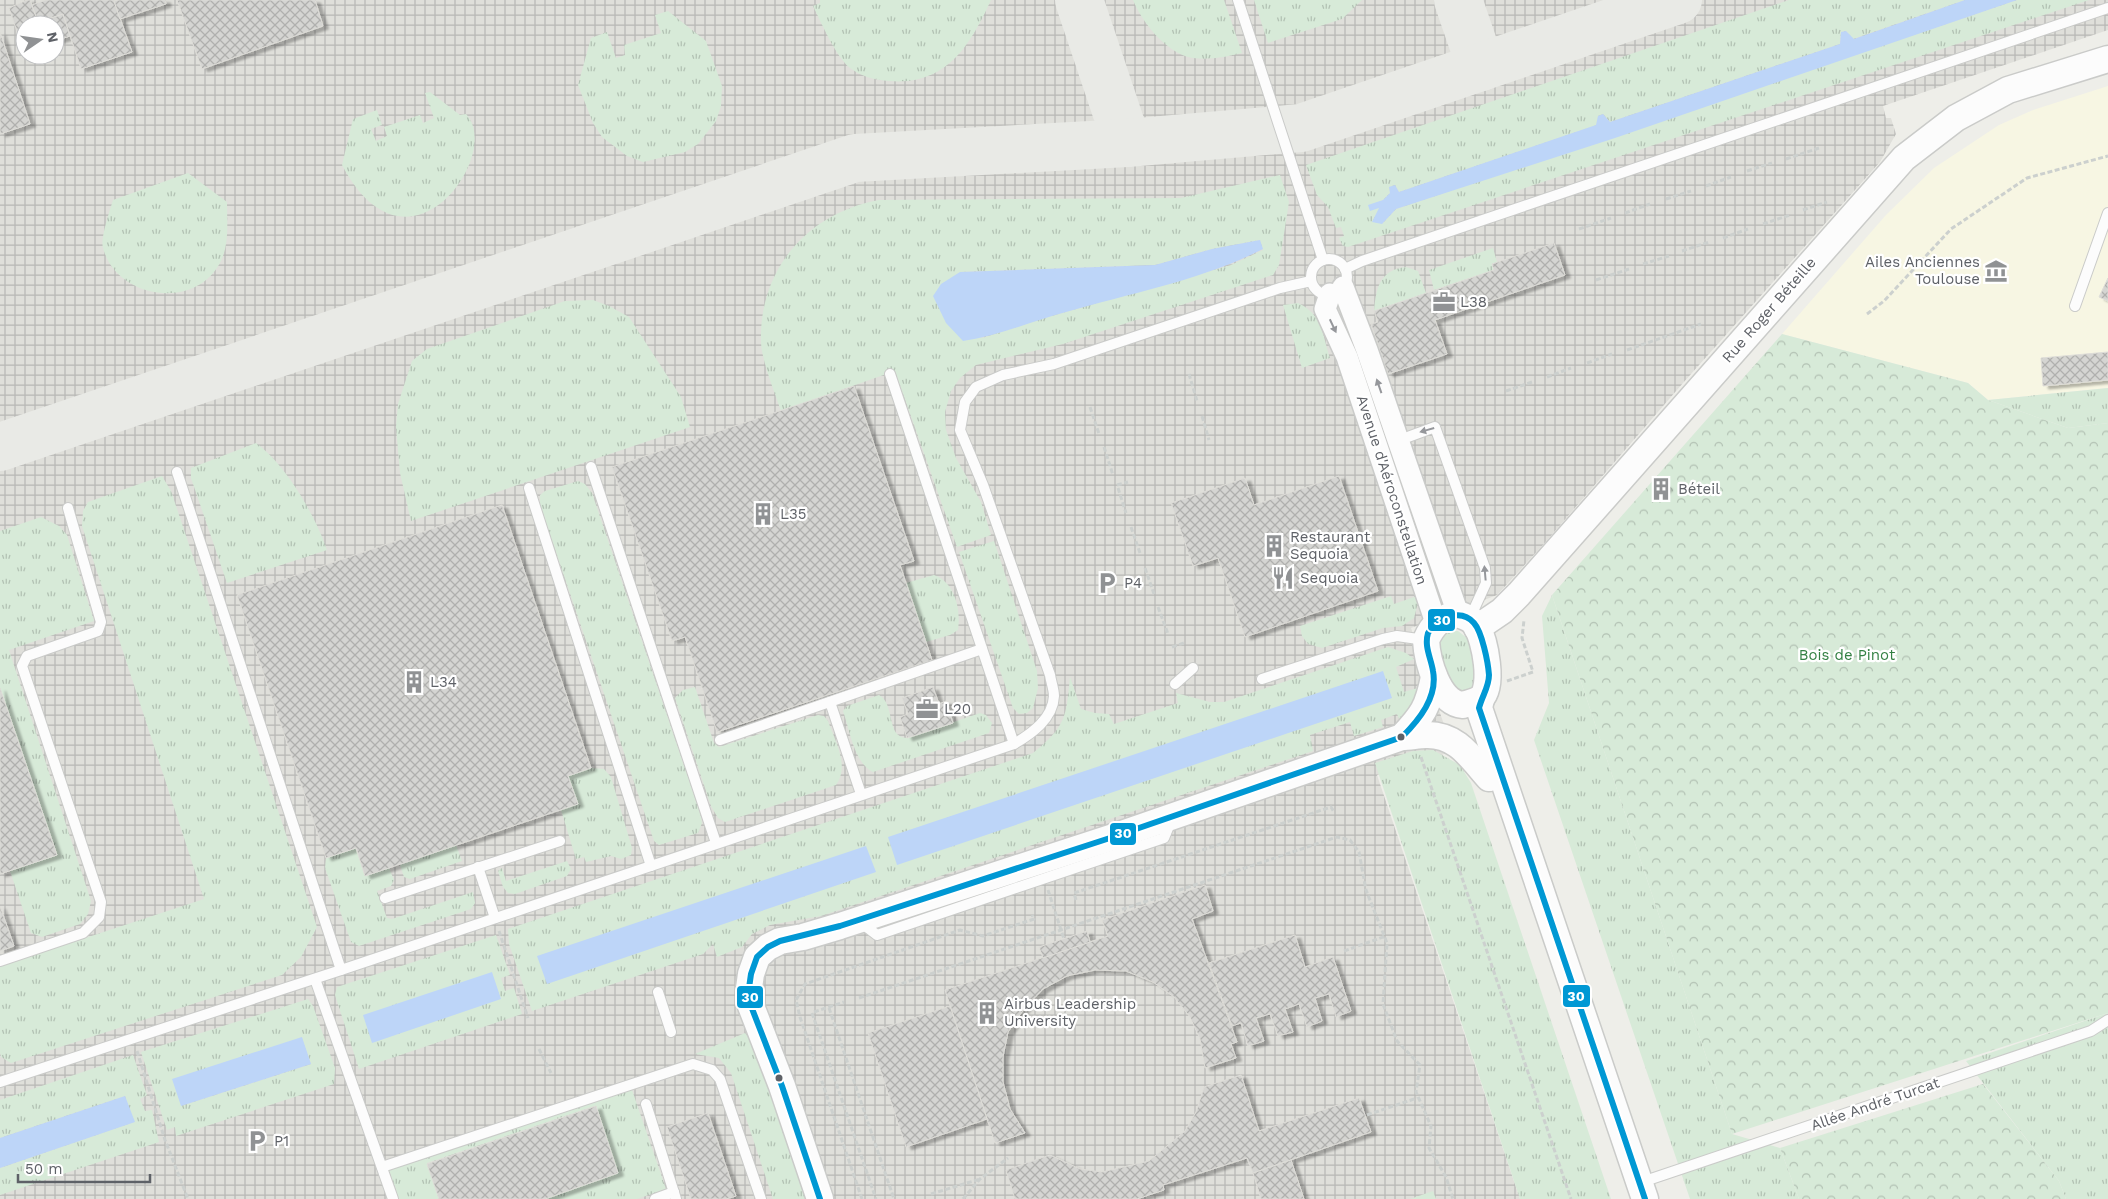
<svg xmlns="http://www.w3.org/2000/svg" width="2108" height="1199" viewBox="0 0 2108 1199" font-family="'Work Sans',sans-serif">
	<defs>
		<pattern id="industrial-grid" width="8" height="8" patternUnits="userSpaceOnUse" patternTransform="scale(1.25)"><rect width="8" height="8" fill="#dfdfda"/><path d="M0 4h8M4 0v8" fill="none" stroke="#b8b8b5"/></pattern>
		<pattern id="grass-tufts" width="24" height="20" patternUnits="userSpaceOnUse" patternTransform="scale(1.25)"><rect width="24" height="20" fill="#d7ead8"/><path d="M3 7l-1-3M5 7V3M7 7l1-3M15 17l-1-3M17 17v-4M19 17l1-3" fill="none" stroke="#b2c1b3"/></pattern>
		<pattern id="forest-crowns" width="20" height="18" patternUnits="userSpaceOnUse" patternTransform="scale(1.25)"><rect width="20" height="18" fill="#d7ead8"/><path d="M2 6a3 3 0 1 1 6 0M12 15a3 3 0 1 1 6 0" fill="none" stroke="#b2c1b3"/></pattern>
		<pattern id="building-cross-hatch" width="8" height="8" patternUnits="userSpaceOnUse" patternTransform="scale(1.25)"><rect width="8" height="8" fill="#d5d5d2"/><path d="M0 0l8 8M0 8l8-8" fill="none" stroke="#b0b0ae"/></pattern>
		<filter id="shadow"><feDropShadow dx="5.5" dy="3" stdDeviation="1" flood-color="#0004"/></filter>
	</defs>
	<rect width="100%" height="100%" fill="#eeeee9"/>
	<polygon fill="#f7f6e3" points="2108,86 2108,388 1988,400 1968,383 1782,334 1886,215 1934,168 1999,125 2033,110"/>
	<path fill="url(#industrial-grid)" fill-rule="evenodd" d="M0,0H2108V30L1883,106L1886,118H1891L1896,134L1880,162L1683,383L1542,546L1497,595L1411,628L1453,751L1377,775L1520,1199H0ZM25,25H55V55H25Z"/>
	<g fill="url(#grass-tufts)" fill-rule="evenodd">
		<path d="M820,0H991C970,46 946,86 889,81C875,80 862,77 850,68C836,57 821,22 813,6L820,3Z"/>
		<path d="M1133,0H1224L1242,53C1227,57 1204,61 1188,57C1164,50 1142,22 1133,0Z"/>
		<polygon points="1254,0 1362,0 1342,19 1268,43"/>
		<polygon points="1789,0 1965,0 1853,39 1846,31 1841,32 1840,44 1610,122 1603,114 1598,116 1597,125 1399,192 1395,185 1389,187 1390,193 1383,200 1369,206 1379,208 1382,224 1396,209 2017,0 2089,0 1348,247 1343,246 1339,238 1344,236 1341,227 1336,228 1328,207 1317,195 1306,165"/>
		<polygon points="668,11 706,41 722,86 721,106 716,121 698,144 685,152 643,162 627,156 602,137 593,123 578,85 591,38 607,32 616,58 625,55 624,45 661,33 655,15"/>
		<path d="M430,92L460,115L466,114C504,154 408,290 342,165L353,119L377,110L382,125L371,129L376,141L387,136L384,127L420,115L423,123L434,118L425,93Z"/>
		<path d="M188,173L227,202C227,219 229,240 223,256C202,312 117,301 103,248C100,239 110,210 113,200Z"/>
		<path d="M1280,175L1289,202L1279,265L1273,275L1063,344L976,365L960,378L951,391L945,412L946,430L956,458L981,502L991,535L957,547L895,371L781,411C775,393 761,359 761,341C759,269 808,213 879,200L1181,198ZM1260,240L1263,250L1231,265L1041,319L982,338L960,272L1155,265L1212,249Z"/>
		<polygon points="1493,248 1497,262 1492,264 1494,270 1434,290 1429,270"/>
		<path d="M1406,267L1418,271L1426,293L1374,311C1376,287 1380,270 1406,267Z"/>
		<polygon points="593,300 609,306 629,317 681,397 690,427 411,521 400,473 396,427 398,404 412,361 427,349 565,301"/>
		<path d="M1298,303C1323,315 1322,334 1330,358L1302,368L1283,305Z"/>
		<polygon points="2108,388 2108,423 2068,428 1988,400"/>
		<path d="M256,443C286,465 315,515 327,550L227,583L191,478V468Z"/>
		<polygon points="162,476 171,491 317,927 301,957 282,975 11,1063 1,1057 0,1053 0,966 204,899 82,526 83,511 88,502"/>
		<polygon points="578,481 585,484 592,493 700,813 702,823 698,833 659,845 654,841 540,505 540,495 545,491"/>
		<polygon points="41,517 59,526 67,535 94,621 9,650 91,901 88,914 80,924 42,937 31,933 10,871 57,855 0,688 0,531"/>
		<polygon points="994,541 1037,671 1038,688 1033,708 1027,713 1019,714 1013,708 959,552"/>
		<path d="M934,575C955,582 961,610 958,630L950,635L926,642L906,583Z"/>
		<polygon points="1420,595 1414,618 1402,626 1383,628 1322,648 1308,644 1302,636 1300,626 1391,596 1394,604"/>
		<polygon points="1552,595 1732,1134 1780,1148 1799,1199 1690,1199 1534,740 1549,703 1542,616"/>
		<polygon points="1450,631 1458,631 1471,641 1480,671 1472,688 1460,691 1449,682 1438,644 1444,634"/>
		<path d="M1388,647L1406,653L1414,659L1396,667L1404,692L1421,687L1410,713L1399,719L1397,714L1381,720L1383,727L1354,736L1350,722L1310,735L1313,751L821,916L770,925L752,934L742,947L717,957L713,944L703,954L532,1011L509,944L508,929L1033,753C1066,726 1066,718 1070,677L1081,709L1095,713L1109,714L1114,724L1178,703L1176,693L1210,702H1224Z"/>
		<path d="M695,687L714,743L719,747L818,715L824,716L828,721C835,741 850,766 836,785L725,822L718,818L711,806L675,698L683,690Z"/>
		<path d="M879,695C896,704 885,737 907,738L980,713L986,715L992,723L989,733L873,772C854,763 850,731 843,711L847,706Z"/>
		<polygon points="1433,750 1460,765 1471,783 1611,1199 1520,1199 1375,763 1413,751"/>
		<polygon points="591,768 604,769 611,777 632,848 631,855 621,859 611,856 586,862 584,857 576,859 561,810 577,804 568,776"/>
		<polygon points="456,845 462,861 410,879 404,877 400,865"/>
		<polygon points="356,848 365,876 389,868 394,880 391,886 377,891 387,918 392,919 473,892 475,903 471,909 359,946 351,942 325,868 326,858"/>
		<polygon points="567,861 571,869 567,876 515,894 508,893 503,887 498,871 502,868 506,881"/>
		<polygon points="496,935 510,975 501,978 505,991 514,988 522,1014 359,1069 335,995 337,987"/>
		<path d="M308,999L313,1006L335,1068L334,1084L176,1136L175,1127L167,1130L141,1052ZM301,1037L311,1064L181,1106Z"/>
		<polygon points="2108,1013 2108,1199 2066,1199 2059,1181 1966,1061"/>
		<polygon points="745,1033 752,1042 770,1084 808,1199 773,1199 731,1073 719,1058 695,1054"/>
		<polygon points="133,1055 147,1095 140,1099 145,1111 152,1110 159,1142 0,1195 0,1168 134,1122 125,1096 0,1138 0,1100"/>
		<polygon points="631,1087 666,1189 637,1199 545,1199 618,1173 595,1106 427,1163 439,1199 399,1199 389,1170"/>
	</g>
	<g fill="url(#forest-crowns)">
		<polygon points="1782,334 1968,383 1988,400 2068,428 2108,423 2108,1013 1732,1134 1552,595"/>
		<polygon points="1983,1084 2059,1181 2066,1199 1799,1199 1780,1148"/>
	</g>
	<polygon fill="#d7ead8" points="1433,1191 1436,1199 1410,1199"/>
	<g fill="#bdd5f8">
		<polygon points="1965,0 2017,0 1615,138 1396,209 1382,224 1372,222 1379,208 1370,211 1368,205 1383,200 1390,193 1389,187 1395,185 1399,192 1596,125 1598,116 1603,114 1610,122 1840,44 1841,32 1846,31 1854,39"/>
		<path d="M1260,240L1263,249C1202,280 1132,293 1066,312C1032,321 998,336 963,341L946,323L933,296L941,284L960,272L1155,265L1212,249Z"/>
		<polygon points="1383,671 1392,698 897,865 888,837"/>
		<polygon points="866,846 876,872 547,984 537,956"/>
		<polygon points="492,972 501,999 372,1043 363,1015"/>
		<polygon points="302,1037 311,1064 181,1106 172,1079"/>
		<polygon points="125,1096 135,1122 0,1168 0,1138"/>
	</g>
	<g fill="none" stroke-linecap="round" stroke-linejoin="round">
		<g stroke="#e9eae6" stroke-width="48">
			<polyline points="1079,0 1127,143"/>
			<polyline points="1458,0 1481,67"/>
			<polyline points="0,447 855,158 1127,143 1301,128 1678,0"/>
		</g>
	</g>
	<g fill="url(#building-cross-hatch)" stroke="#deddd8" filter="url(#shadow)">
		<polygon points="27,0 30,0 38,22 63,14 70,36 55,41 55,25 25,25 24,52 9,8"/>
		<polygon points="46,0 118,0 114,1 132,52 81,69 63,14 38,22 32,5"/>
		<polygon points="118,0 165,0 166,4 120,19 114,1"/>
		<polygon points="177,0 315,0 323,26 202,69"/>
		<polygon points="0,32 30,124 0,134"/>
		<polygon points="1554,243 1565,275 1435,320 1447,354 1388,374 1371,324 1378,322 1374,311 1494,270 1492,264"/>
		<polygon points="2108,278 2108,301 2099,297"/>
		<polygon points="2108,352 2108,380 2043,386 2041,358"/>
		<polygon points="854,386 914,561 900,565 932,660 717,732 685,637 672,641 612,467"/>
		<polygon points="1339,476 1378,591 1245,637 1218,558 1193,566 1171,503 1245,478 1254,505"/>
		<polygon points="1662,483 1667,487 1660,495 1655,492"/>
		<polygon points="502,505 591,768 568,776 578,804 365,876 356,848 326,858 237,595"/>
		<polygon points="933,687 939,704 946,701 953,723 907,738 900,717 908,714 902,698"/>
		<polygon points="0,688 57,855 0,874"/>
		<polygon points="1205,885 1213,911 1192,919 1237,1042 1231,1044 1236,1058 1205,1068 1200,1039 1190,1017 1174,997 1153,982 1126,971 1095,970 1067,976 1043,989 1024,1009 1008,1032 1003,1057 1003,1082 1010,1109 1025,1133 995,1143 945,990 1108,936 1102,920"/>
		<polygon points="0,906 14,946 0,951"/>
		<polygon points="1087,931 1090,942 1043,958 1039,947"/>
		<polygon points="1295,935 1305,967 1333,957 1351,1011 1336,1017 1329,994 1315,998 1322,1021 1307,1027 1299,1004 1285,1009 1293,1032 1278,1036 1270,1014 1256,1018 1264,1041 1248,1046 1241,1023 1232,1026 1209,963"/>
		<polygon points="950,1006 987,1119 906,1147 868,1033"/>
		<polygon points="1241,1075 1259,1131 1359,1098 1371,1132 1253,1173 1247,1158 1163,1185 1164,1190 1137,1199 1015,1199 1006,1170 1050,1155 1080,1169 1102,1172 1149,1161 1185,1131 1196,1112 1204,1087"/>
		<polygon points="596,1106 618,1173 545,1199 439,1199 427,1164"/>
		<polygon points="708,1113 736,1196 726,1199 691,1199 667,1127"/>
		<polygon points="1291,1160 1304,1199 1261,1199 1253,1173"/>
	</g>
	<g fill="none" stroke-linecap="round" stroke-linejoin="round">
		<defs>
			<g id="service">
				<polyline points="1238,0 1323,260"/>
				<circle cx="1329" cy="277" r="18"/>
				<polyline points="1345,269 1362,261 2108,8"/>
				<polyline points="2075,306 2108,213"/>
				<polyline points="890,374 1014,744"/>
				<polyline points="1397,441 1435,427 1485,568 1486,583 1470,618"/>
				<polyline points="591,467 716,843"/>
				<polyline points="177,472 341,970"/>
				<polyline points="529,488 651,866"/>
				<polyline points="1262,679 1383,639 1397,636 1425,640"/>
				<polyline points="1175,684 1193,668"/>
				<polyline points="830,702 861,794"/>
				<polyline points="720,740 982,649"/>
				<polyline points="478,867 495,918"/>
				<polyline points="385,898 560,841"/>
				<polyline points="860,922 877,935 1164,838 1171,821"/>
				<polyline points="0,961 83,933 99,917 101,902 22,666 27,656 98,631 101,622 68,508"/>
				<polyline points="315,979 393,1199"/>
				<polyline points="658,992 671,1032"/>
				<path d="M0,1082L341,970L1014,744C1031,734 1053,719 1054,696C1054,689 1051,682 1050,675L983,485L960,430L965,402L976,387L1003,375L1054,364L1280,288L1311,281"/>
				<polyline points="646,1104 676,1199"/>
				<polyline points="382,1167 693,1064 712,1070 720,1079 761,1199"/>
				<polyline points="1639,1183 2091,1031 2108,1020"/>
				<polyline points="655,1199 674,1192"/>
			</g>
			<g id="minor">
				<polyline points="1343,287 1367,350 1458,614"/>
				<polyline points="1330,294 1325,309 1347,357 1436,623"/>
			</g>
			<g id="tertiary">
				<path d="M1458,614C1466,617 1473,619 1477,627C1485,641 1494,686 1481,698C1476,702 1468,703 1463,705C1438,703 1427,660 1426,640C1433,624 1441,617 1458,614Z"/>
				<polyline points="1477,628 1502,611 1519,594 1904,158 1956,118 2008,90 2108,59"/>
				<polyline points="1481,699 1479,708 1645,1199"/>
				<path d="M1402,737C1410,737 1418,735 1426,735C1457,734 1471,758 1489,778"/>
				<path d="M820,1199L782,1086L751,1006L749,988L751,974L757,957L768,947L780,941L803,937L840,926L1110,838L1402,737C1423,715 1428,707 1434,677"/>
			</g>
		</defs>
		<use href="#service" stroke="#cacbc9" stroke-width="12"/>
		<use href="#minor" stroke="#cacbc9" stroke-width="24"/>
		<use href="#tertiary" stroke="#cacbc9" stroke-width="29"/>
		<g stroke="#ccd0ce" stroke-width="3" stroke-dasharray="5 2.5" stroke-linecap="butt">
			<polyline points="1786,159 1819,148"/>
			<polyline points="1747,171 1772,163"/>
			<polyline points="1706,186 1731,177"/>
			<polyline points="1666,199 1691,191"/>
			<polyline points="1803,210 1827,202"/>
			<polyline points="1625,213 1650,204"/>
			<polyline points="1763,224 1790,215"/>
			<polyline points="1579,229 1611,218"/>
			<polyline points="1723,238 1748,229"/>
			<polyline points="1682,251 1709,242"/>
			<polyline points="1643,264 1669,256"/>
			<polyline points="1596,280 1629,269"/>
			<polyline points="1867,314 1884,301 1951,229 2027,178 2108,156"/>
			<polyline points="1627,350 1701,324"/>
			<polyline points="1587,363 1612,354"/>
			<polyline points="1189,374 1197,401"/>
			<polyline points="1547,377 1571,368"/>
			<polyline points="1506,391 1532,382"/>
			<polyline points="1090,407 1099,434"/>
			<polyline points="1202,416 1209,440"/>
			<polyline points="1104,447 1113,475"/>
			<polyline points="1117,485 1128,482"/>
			<polyline points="1118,488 1126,513"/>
			<polyline points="1131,527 1140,553"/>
			<polyline points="1145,568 1154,594"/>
			<polyline points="1158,607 1168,634"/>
			<polyline points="1172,647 1184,643"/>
			<polyline points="1507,681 1533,672 1522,638 1524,620"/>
			<polyline points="1421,757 1571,1199"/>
			<polyline points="1048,890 1064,939"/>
			<polyline points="1076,900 1074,893 1331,807 1334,812"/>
			<polyline points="499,931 528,1018"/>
			<polyline points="1344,951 1386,936"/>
			<polyline points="859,998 1337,837 1350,840 1359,852 1366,890 1387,943 1383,1004 1397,1041 1420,1065 1416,1092 1431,1126 1429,1148 1446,1177 1453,1199"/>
			<polyline points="829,1008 894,1199"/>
			<polyline points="814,1012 844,1002"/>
			<polyline points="812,1013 876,1199"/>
			<polyline points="539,1049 551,1073"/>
			<polyline points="137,1051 165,1140 188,1199"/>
			<polyline points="1367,1115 1417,1098"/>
			<polyline points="931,1194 980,1179"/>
			<polyline points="862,1199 800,1017 796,1000 805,984 960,930 983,936 1034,919 1032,915"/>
			<polyline points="963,1199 980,1179 1008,1158"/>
		</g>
		<use href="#service" stroke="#fcfcfc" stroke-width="10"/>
		<use href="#minor" stroke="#fcfcfc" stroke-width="21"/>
		<use href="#tertiary" stroke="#fcfcfc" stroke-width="26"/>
		<defs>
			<path id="bus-1" d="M820,1199L782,1086L751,1006L749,988L751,974L757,957L768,947L780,941L840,926L1110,838L1402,737C1419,720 1438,697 1433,671C1431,658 1424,647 1428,633C1437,619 1460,607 1474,623C1482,632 1488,662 1489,675C1489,687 1482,696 1479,708L1645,1199"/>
		</defs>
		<use href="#bus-1" stroke="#fff" stroke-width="10"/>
		<use href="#bus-1" stroke="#0098d4" stroke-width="6"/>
	</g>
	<defs><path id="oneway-solid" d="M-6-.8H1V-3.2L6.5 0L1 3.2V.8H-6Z" transform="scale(1.25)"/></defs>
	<g fill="#95979b">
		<use href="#oneway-solid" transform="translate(1333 326) rotate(65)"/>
		<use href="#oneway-solid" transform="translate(1379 386) rotate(-109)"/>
		<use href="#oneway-solid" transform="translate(1427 430) rotate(164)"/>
		<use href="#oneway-solid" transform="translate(1485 573) rotate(-95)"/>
	</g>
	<defs>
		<symbol id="museum-bare" viewBox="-9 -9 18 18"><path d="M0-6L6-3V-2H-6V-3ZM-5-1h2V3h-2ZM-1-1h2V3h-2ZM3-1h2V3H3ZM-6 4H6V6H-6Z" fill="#909294" stroke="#fff" stroke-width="2.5" paint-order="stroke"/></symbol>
		<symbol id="office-bare" viewBox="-9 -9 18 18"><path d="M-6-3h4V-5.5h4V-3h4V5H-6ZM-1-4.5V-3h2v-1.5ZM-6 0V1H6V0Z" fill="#909294" stroke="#fff" stroke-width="2.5" paint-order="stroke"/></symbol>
		<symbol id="building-bare" viewBox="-9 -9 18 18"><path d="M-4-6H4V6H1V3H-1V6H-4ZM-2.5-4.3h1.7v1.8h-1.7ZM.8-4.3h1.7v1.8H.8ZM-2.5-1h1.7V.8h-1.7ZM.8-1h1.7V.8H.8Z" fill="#909294" stroke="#fff" stroke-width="2.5" paint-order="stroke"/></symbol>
		<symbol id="restaurant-bare" viewBox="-9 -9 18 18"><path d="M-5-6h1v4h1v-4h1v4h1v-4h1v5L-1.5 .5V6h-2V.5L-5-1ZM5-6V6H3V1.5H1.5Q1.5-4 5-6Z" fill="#909294" stroke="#fff" stroke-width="2.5" paint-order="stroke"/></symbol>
		<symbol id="parking-bare" viewBox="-9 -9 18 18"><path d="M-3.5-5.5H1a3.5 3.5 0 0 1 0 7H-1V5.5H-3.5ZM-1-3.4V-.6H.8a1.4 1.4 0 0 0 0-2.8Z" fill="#909294" stroke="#fff" stroke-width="2.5" paint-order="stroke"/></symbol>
	</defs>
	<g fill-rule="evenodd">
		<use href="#museum-bare" x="1980" y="255" width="32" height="32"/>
		<use href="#office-bare" x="1428" y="286" width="32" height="32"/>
		<use href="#building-bare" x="1645" y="473" width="32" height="32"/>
		<use href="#building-bare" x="747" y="498" width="32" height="32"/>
		<use href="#building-bare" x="1258" y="530" width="32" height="32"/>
		<use href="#restaurant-bare" x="1267" y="562" width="32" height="32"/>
		<use href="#parking-bare" x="1091" y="567" width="32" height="32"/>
		<use href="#building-bare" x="398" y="666" width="32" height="32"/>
		<use href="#office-bare" x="911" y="693" width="32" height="32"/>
		<use href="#building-bare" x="971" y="997" width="32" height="32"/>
		<use href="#parking-bare" x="241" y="1125" width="32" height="32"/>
	</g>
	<g fill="#5e6167" stroke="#fff" stroke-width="2">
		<circle cx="1401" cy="737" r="4.5"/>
		<circle cx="779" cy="1078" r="4.5"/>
	</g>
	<g text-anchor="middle" stroke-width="4.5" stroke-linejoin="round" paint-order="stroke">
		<g font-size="15" fill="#5e6167" stroke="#fff" text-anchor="start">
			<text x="1980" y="267" text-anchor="end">Ailes Anciennes<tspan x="1980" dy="17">Toulouse</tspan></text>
			<text x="1460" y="307">L38</text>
			<text x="1678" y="494">Béteil</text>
			<text x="780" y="519">L35</text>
			<text x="1290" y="542">Restaurant<tspan x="1290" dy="17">Sequoia</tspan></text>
			<text x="1300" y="583">Sequoia</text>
			<text x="1124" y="588">P4</text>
			<text x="430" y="687">L34</text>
			<text x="944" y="714">L20</text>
			<text x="1004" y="1009">Airbus Leadership<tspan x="1004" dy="17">University</tspan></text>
			<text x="274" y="1146">P1</text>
		</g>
		<g font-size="15" fill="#5e6167" stroke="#fff">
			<text transform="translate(1769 310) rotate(-49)" y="5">Rue Roger Béteille</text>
			<text transform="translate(1392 490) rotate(72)" y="5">Avenue d'Aéroconstellation</text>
			<text transform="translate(1875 1104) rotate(-19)" y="5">Allée André Turcat</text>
		</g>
		<g font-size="15" fill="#348144" stroke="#fff">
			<text x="1847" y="660">Bois de Pinot</text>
		</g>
	</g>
	<g stroke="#fff" stroke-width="2">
		<rect x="1427" y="608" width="29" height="24" rx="5" fill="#0098d4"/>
		<rect x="1109" y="822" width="28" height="24" rx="5" fill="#0098d4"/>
		<rect x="1562" y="984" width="29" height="24" rx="5" fill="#0098d4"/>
		<rect x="736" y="985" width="28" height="24" rx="5" fill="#0098d4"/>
	</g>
	<g font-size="14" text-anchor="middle" font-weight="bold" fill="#fff">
		<text x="1442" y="625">30</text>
		<text x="1123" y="838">30</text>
		<text x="1576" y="1001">30</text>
		<text x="750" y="1002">30</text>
	</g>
	<g transform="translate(40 40) rotate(77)"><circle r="24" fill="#ffffff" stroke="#bfc0c2"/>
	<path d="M0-4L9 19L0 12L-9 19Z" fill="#909294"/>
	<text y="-8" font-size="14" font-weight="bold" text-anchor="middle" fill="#5e6167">N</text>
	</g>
	<path d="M18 1174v8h132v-8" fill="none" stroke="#5e6167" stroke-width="2.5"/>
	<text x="25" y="1174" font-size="15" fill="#5e6167" stroke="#ffffff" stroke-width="4" paint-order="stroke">50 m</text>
</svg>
